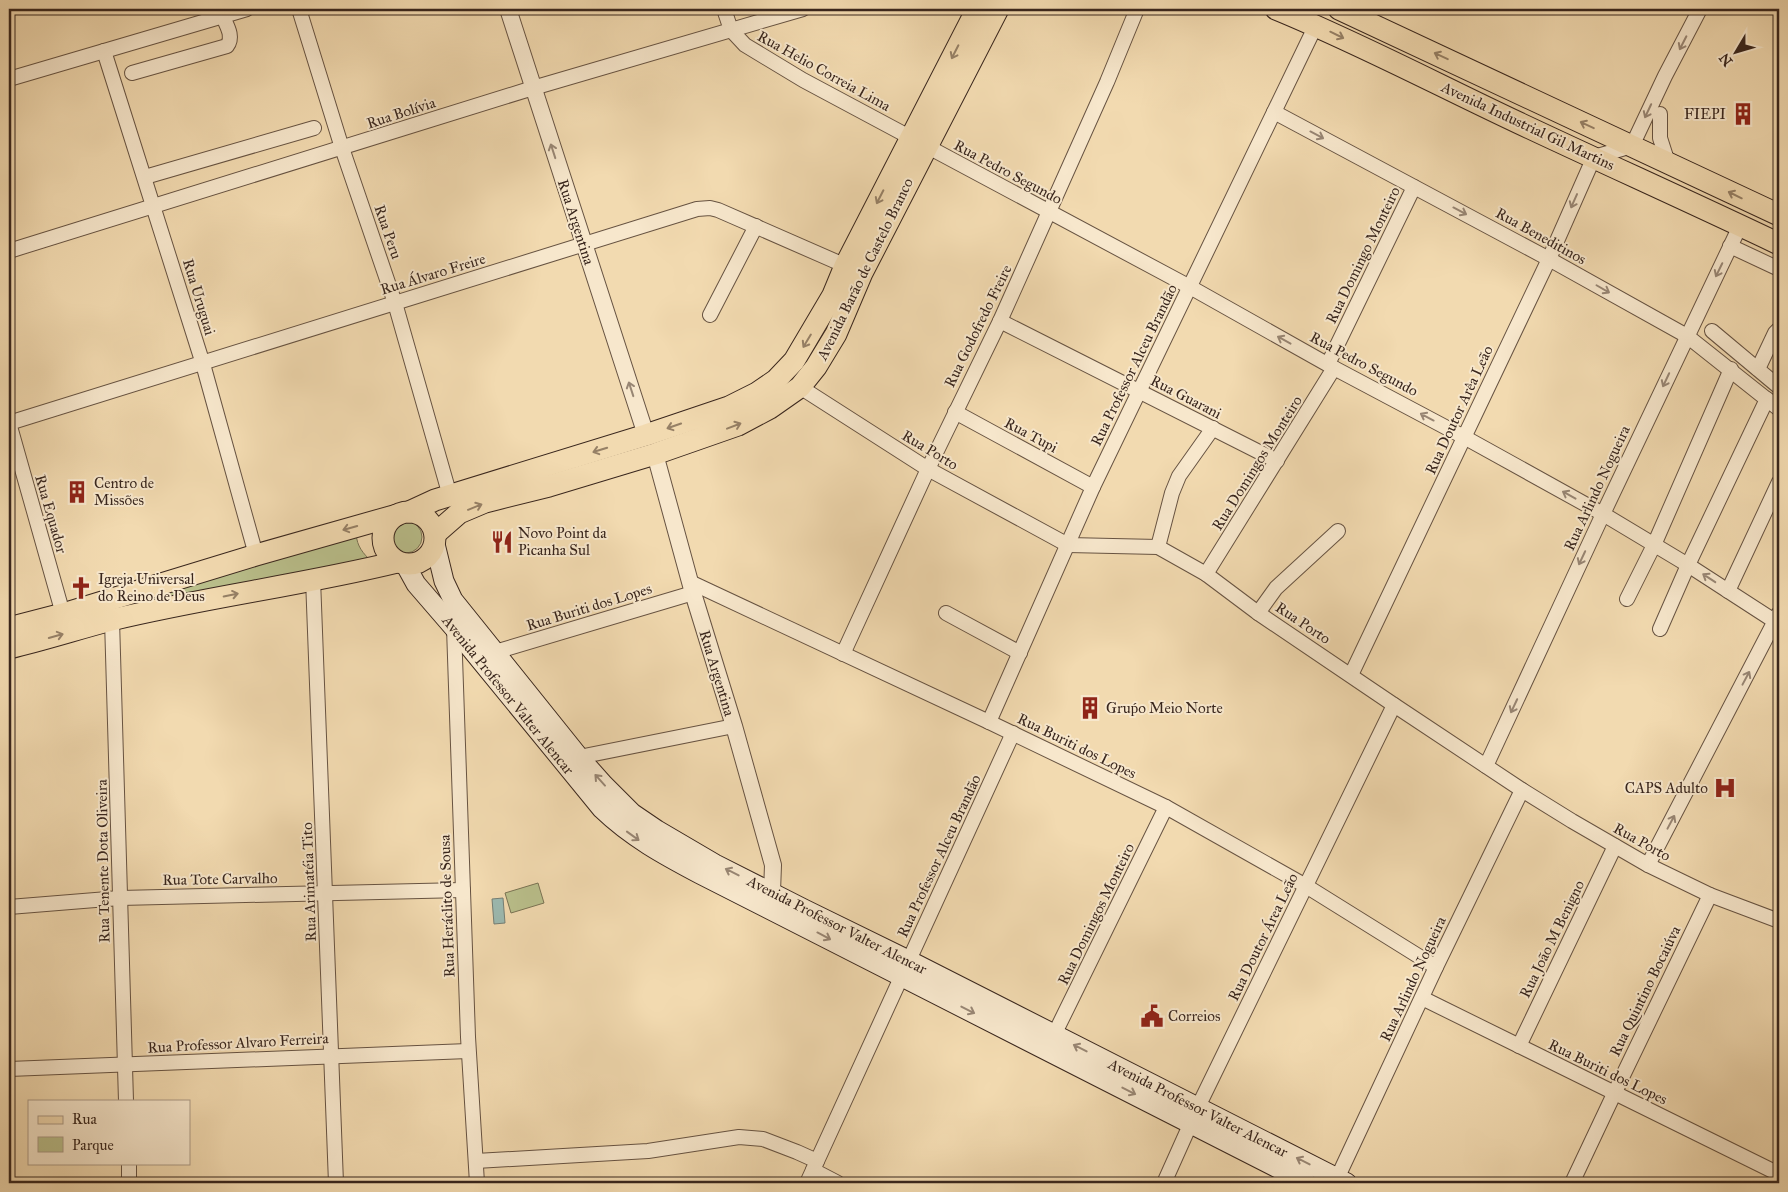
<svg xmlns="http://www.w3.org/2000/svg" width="1788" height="1192" viewBox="0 0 1788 1192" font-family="'IM FELL Great Primer',serif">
	<rect width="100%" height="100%" fill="#f2dab0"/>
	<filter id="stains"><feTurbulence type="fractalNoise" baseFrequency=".004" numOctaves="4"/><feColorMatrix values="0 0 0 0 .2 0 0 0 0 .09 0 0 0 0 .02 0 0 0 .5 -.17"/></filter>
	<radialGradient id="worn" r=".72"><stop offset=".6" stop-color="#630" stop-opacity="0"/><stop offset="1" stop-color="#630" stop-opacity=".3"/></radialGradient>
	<g fill="#bac08c" stroke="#7a7354">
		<circle cx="406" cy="537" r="16"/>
		<path d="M356,530C356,543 360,550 369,559L111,612L92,611Z"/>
		<polygon points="538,883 544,903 511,913 505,893"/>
	</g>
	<polygon fill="#9cbab1" stroke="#747f76" points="503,898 505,923 494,924 492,899"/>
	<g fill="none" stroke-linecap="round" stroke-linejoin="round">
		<defs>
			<g id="minor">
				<polyline points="299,9 342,148 395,303 450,496"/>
				<polyline points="724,9 731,30 745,45 803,80 1190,287 1334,368 1464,437 1603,514 1688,565 1779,624"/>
				<polyline points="104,51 203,364 256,555"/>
				<path d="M132,73L227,46C234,37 227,26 223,17"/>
				<polyline points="9,79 247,9"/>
				<polyline points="1274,112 1549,259 1687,336 1779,409"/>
				<polyline points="1660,114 1660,138 1668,163"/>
				<polyline points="145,177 314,128"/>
				<polyline points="1730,246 1779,269"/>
				<polyline points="9,251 533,88 803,9"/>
				<polyline points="710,315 756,226"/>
				<polyline points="1000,321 1277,461"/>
				<polyline points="1712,331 1779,387"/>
				<polyline points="1328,364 1414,187"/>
				<polyline points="1758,369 1775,333 1779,329"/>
				<polyline points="800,387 928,469 1068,545 1158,547 1206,574 1258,613 1394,705 1522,790 1572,821 1648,865 1710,895 1779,921"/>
				<polyline points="955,412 1093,487"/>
				<polyline points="9,423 697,209 710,208 718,210 853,269"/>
				<polyline points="9,423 63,614"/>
				<polyline points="1158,547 1172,493 1179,476 1213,428"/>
				<polyline points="1206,574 1334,368"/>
				<polyline points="313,579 336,1183"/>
				<polyline points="690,582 989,722 1166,807 1306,886 1436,967"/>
				<polyline points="1728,591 1779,482"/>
				<polyline points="1627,599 1654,545 1731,369"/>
				<polyline points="946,613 1020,653"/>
				<polyline points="1258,613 1276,588 1338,531"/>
				<polyline points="112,620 126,1101"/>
				<polyline points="454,628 468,1037 477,1183"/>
				<polyline points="1660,629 1688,565 1767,399"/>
				<polyline points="495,652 693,593"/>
				<polyline points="843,654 928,469 1000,321 1107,82 1137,9"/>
				<polyline points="1351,675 1549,259 1594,157 1632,146 1665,76 1700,9"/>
				<polyline points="989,722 1093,487 1316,25"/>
				<polyline points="579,757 734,726"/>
				<polyline points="1486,766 1603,514 1740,226"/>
				<polyline points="1648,865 1779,613"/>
				<polyline points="9,907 120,898 463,890"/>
				<polyline points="1422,998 1779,1174"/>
				<polyline points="1054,1035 1166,807"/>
				<polyline points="1519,1046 1615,846"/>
				<polyline points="9,1069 468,1051"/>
				<polyline points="476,1161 648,1151 739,1137 763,1139 797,1152 817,1161"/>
				<polyline points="129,1163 129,1183"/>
				<polyline points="813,1170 838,1183"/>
				<polyline points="807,1183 1013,733"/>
				<polyline points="1164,1183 1198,1107 1394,705"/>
				<polyline points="1335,1183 1436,967 1522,790"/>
				<polyline points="1572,1183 1614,1094 1710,895"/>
			</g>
			<g id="tertiary">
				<polyline points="508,9 646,435"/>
				<polyline points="655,454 693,593 734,726 773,865 772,892 767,904"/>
			</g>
			<g id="secondary">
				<polyline points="435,544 444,581 453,600 579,757 604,785 632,813 657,830 715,864 804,909 908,960 1347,1183"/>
				<path d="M405,564L416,584L454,628L602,809C631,837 664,855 700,874L1307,1183"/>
			</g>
			<g id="primary">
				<path d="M1276,9C1359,43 1438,85 1519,123C1606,164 1693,203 1779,244"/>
				<polyline points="1339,9 1779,215"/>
				<circle cx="409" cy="538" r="26"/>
				<polyline points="409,512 435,500 646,435 729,407 757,393 776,380 794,361 833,295 845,266 977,9"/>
				<polyline points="435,534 459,513 485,502 549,486 655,454 738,425 770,408 800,387 816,367 836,334 862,273 998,9"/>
				<polyline points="9,628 63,614 256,555 397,515"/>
				<path d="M9,648C43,640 77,629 111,620C206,597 303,585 397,562"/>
			</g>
		</defs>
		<use href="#minor" stroke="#675342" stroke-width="16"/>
		<use href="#tertiary" stroke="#675342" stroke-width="18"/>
		<use href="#secondary" stroke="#39261d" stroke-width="21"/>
		<use href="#primary" stroke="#39261d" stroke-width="23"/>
		<use href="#minor" stroke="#f7e7cc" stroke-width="14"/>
		<use href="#tertiary" stroke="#f7e7cc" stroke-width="16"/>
		<use href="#secondary" stroke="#f7e7cc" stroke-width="19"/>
		<use href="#primary" stroke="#f2dab0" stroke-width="21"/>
	</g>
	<defs><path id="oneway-shaft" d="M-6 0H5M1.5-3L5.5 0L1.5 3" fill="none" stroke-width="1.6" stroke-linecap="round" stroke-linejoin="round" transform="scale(1.25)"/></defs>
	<g stroke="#968066">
		<use href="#oneway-shaft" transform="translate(1337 35) rotate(26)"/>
		<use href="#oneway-shaft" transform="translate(955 52) rotate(117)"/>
		<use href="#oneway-shaft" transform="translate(1441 56) rotate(-155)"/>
		<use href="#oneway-shaft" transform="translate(1587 125) rotate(-155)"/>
		<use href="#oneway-shaft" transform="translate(1735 195) rotate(-154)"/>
		<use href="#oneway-shaft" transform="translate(880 197) rotate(117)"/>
		<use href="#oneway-shaft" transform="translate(807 341) rotate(121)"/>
		<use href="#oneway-shaft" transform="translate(674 426) rotate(161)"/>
		<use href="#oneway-shaft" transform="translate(734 426) rotate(-21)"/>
		<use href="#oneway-shaft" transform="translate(600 450) rotate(163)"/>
		<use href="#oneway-shaft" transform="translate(475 507) rotate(-22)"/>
		<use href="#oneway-shaft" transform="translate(350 528) rotate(164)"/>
		<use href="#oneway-shaft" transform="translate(231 595) rotate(-12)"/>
		<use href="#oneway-shaft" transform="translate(56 636) rotate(-16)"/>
	</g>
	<g stroke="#988674">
		<use href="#oneway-shaft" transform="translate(1683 43) rotate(117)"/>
		<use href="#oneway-shaft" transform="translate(1648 111) rotate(115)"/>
		<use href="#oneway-shaft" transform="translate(1317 135) rotate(28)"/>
		<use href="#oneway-shaft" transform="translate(553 151) rotate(-108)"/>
		<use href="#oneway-shaft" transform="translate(1574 201) rotate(114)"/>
		<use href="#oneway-shaft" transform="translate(1460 211) rotate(28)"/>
		<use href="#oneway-shaft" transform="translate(1719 270) rotate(116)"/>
		<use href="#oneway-shaft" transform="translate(1603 289) rotate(30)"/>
		<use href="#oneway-shaft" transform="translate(1284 340) rotate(-151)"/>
		<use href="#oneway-shaft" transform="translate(1666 380) rotate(115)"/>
		<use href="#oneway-shaft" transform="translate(631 389) rotate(-108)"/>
		<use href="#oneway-shaft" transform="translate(1427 417) rotate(-152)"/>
		<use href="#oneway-shaft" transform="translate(1569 495) rotate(-151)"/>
		<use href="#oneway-shaft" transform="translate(1582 558) rotate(115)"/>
		<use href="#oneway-shaft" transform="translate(1709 578) rotate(-147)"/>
		<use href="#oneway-shaft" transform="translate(1746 678) rotate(-62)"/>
		<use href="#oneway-shaft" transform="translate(1514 706) rotate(115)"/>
		<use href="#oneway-shaft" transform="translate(600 780) rotate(-132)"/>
		<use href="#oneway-shaft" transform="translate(1671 822) rotate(-62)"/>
		<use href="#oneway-shaft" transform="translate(633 836) rotate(36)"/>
		<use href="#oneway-shaft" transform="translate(732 872) rotate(-153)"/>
		<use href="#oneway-shaft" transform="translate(824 936) rotate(28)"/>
		<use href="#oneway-shaft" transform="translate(968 1010) rotate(27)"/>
		<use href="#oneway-shaft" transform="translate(1080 1048) rotate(-153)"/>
		<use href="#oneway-shaft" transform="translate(1129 1091) rotate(27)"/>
		<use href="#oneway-shaft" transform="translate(1303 1161) rotate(-153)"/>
	</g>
	<defs>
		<symbol id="building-bare" viewBox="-9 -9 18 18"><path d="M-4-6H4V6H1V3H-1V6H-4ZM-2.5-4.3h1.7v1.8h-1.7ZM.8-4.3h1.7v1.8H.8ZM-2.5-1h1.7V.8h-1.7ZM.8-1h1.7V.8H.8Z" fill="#8f2418" stroke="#f7e7cc" stroke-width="2.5" paint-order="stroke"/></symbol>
		<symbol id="restaurant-bare" viewBox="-9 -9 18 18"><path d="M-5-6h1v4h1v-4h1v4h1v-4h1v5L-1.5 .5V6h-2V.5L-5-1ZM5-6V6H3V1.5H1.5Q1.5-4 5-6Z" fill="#8f2418" stroke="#f7e7cc" stroke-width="2.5" paint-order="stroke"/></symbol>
		<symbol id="church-bare" viewBox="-9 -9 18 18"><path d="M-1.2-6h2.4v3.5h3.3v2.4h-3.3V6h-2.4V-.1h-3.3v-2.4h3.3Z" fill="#8f2418" stroke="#f7e7cc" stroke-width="2.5" paint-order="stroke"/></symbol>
		<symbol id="hospital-bare" viewBox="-9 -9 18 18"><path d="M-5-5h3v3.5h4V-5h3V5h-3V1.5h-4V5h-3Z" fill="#8f2418" stroke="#f7e7cc" stroke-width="2.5" paint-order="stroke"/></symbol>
		<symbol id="civic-bare" viewBox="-9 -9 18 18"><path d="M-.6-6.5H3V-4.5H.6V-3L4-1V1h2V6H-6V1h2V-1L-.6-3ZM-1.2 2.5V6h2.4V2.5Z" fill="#8f2418" stroke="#f7e7cc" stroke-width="2.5" paint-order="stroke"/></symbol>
	</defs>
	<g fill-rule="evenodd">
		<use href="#building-bare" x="1727" y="98" width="32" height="32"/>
		<use href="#building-bare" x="61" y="476" width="32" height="32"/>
		<use href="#restaurant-bare" x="486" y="526" width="32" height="32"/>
		<use href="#church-bare" x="65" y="572" width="32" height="32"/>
		<use href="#building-bare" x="1074" y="692" width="32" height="32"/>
		<use href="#hospital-bare" x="1709" y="772" width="32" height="32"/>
		<use href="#civic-bare" x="1136" y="1000" width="32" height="32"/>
	</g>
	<g text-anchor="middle" stroke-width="4" stroke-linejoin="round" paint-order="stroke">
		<g font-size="15" fill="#39261d" stroke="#f7e7cc">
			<text transform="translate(824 71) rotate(29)" y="5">Rua Helio Correia Lima</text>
			<text transform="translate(401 113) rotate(-18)" y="5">Rua Bolívia</text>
			<text transform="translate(1528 126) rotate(25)" y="5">Avenida Industrial Gil Martins</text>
			<text transform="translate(1008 172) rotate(28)" y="5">Rua Pedro Segundo</text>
			<text transform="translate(576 222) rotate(72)" y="5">Rua Argentina</text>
			<text transform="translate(388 232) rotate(71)" y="5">Rua Peru</text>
			<text transform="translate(1541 236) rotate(29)" y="5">Rua Beneditinos</text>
			<text transform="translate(1363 255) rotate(-64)" y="5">Rua Domingo Monteiro</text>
			<text transform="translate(865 269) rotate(-64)" y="5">Avenida Barão de Castelo Branco</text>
			<text transform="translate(433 274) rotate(-17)" y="5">Rua Álvaro Freire</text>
			<text transform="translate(199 297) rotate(73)" y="5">Rua Uruguai</text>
			<text transform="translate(978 326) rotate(-64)" y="5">Rua Godofredo Freire</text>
			<text transform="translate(1364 364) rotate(28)" y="5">Rua Pedro Segundo</text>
			<text transform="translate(1134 365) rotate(-64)" y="5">Rua Professor Alceu Brandão</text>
			<text transform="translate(1186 397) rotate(27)" y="5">Rua Guarani</text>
			<text transform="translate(1459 410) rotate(-65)" y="5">Rua Doutor Arêa Leão</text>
			<text transform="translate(1031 435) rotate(28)" y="5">Rua Tupi</text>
			<text transform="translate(930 450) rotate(31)" y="5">Rua Porto</text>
			<text transform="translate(1257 463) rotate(-58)" y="5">Rua Domingos Monteiro</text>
			<text transform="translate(1597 488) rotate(-65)" y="5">Rua Arlindo Nogueira</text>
			<text transform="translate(51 514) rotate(74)" y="5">Rua Equador</text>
			<text transform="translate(589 607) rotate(-17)" y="5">Rua Buriti dos Lopes</text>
			<text transform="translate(1303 623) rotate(34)" y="5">Rua Porto</text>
			<text transform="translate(717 673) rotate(73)" y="5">Rua Argentina</text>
			<text transform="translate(508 695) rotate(51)" y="5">Avenida Professor Valter Alencar</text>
			<text transform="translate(1077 746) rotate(26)" y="5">Rua Buriti dos Lopes</text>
			<text transform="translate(1642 842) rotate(29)" y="5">Rua Porto</text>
			<text transform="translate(939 856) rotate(-65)" y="5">Rua Professor Alceu Brandão</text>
			<text transform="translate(103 861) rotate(-91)" y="5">Rua Tenente Dota Oliveira</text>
			<text transform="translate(220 879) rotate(-1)" y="5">Rua Tote Carvalho</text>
			<text transform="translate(309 882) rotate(-92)" y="5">Rua Arimatéia Tito</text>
			<text transform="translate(447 906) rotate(-92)" y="5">Rua Heráclito de Sousa</text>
			<text transform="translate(1096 914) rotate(-64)" y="5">Rua Domingos Monteiro</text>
			<text transform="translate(837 925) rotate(27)" y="5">Avenida Professor Valter Alencar</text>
			<text transform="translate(1263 937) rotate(-64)" y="5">Rua Doutor Área Leão</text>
			<text transform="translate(1552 939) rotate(-64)" y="5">Rua João M Benigno</text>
			<text transform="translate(1413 979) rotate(-65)" y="5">Rua Arlindo Nogueira</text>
			<text transform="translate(1645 991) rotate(-64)" y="5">Rua Quintino Bocaiúva</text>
			<text transform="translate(238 1043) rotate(-3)" y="5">Rua Professor Alvaro Ferreira</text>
			<text transform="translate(1608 1072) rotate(26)" y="5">Rua Buriti dos Lopes</text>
			<text transform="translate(1198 1108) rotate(27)" y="5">Avenida Professor Valter Alencar</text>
		</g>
		<g font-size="15" fill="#39261d" stroke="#f7e7cc" text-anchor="start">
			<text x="1726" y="119" text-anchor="end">FIEPI</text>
			<text x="94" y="488">Centro de<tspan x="94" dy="17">Missões</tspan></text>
			<text x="518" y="538">Novo Point da<tspan x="518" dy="17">Picanha Sul</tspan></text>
			<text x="98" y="584">Igreja Universal<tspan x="98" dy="17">do Reino de Deus</tspan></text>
			<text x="1106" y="713">Gruṕo Meio Norte</text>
			<text x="1708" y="793" text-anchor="end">CAPS Adulto</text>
			<text x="1168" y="1021">Correios</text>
		</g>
	</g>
	<rect width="1788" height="1192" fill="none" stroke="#f2dab0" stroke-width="30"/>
	<rect x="10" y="10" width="1768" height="1172" fill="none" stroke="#39261d" stroke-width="2.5"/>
	<rect x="15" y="15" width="1758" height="1162" fill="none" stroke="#39261d"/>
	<rect x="28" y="1100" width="162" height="65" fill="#f7e7cc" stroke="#ab9a86"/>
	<rect x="38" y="1116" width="25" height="8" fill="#f2dab0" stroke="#ab9a86"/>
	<text x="72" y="1124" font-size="15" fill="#39261d">Rua</text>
	<rect x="38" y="1137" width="25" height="15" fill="#bac08c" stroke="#ab9a86"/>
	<text x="72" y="1150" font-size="15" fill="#39261d">Parque</text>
	<g transform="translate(1736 52) rotate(232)" stroke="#f7e7cc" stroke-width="4" paint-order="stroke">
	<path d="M0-4L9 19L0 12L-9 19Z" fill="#39261d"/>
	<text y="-8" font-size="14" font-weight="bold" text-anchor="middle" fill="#39261d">N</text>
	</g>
	<rect width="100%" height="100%" filter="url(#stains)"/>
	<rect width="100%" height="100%" fill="url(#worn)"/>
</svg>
